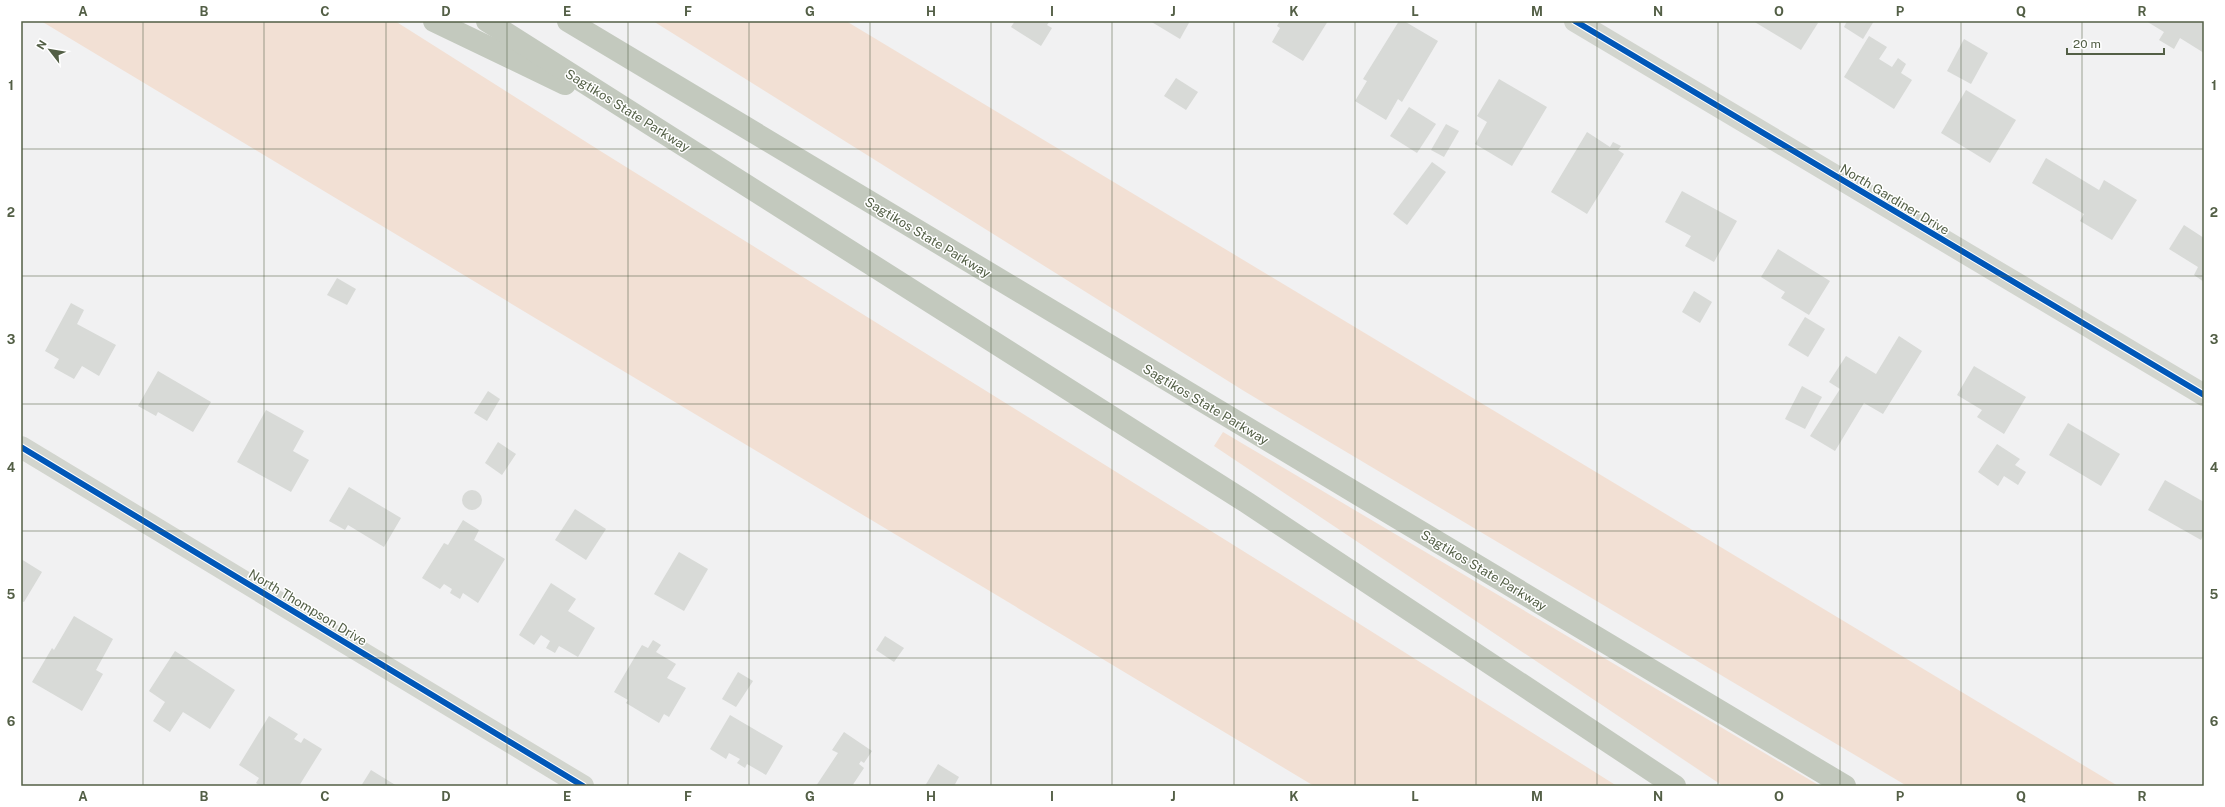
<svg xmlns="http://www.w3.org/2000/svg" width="2225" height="807" viewBox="0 0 2225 807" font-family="'Public Sans',sans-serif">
	<rect width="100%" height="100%" fill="#f1f1f2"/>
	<g fill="#f2e0d4">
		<polygon points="41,21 395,21 602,152 1277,572 1617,786 1314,786"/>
		<polygon points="653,21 846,21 2118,786 1907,786 1244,391"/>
		<polygon points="1223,432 1805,777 1820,786 1723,786 1214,446"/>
	</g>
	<g fill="#d8dad7">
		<polygon points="1015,21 1050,21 1047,25 1052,28 1041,46 1011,27"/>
		<polygon points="1150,21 1190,21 1180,39"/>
		<polygon points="1280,21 1328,21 1303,61 1272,42 1280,28 1277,26"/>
		<polygon points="1399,21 1404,21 1438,41 1402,102 1398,99 1386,120 1355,101 1367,81 1363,79"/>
		<polygon points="1753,21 1814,21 1818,23 1801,50"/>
		<polygon points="1847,21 1874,21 1863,39 1844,27"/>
		<polygon points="2146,21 2204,21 2204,53 2180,38 2174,49 2159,40 2164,32"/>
		<polygon points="1869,36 1887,47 1879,59 1892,67 1898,58 1906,64 1901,73 1912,80 1894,109 1844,77"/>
		<polygon points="1964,39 1988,53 1971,84 1947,71"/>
		<polygon points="1176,78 1198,92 1186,110 1164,96"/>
		<polygon points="1499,79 1547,107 1512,166 1475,144 1487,122 1477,116"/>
		<polygon points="1966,90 2016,120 1990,163 1941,133"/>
		<polygon points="1409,107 1436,124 1417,153 1390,136"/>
		<polygon points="1446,124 1459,131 1444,157 1431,150"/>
		<polygon points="1587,132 1610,147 1613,142 1621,146 1618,150 1624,154 1587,214 1551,192"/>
		<polygon points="2046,158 2099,190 2104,180 2137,200 2112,240 2080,221 2084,214 2032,183"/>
		<polygon points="1432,162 1446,172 1407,225 1393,214"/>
		<polygon points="1682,191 1737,221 1714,262 1685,246 1691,236 1665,222"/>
		<polygon points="2184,225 2204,238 2204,282 2194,275 2198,267 2169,249"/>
		<polygon points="1778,249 1830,281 1809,315 1781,298 1785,292 1761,277"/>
		<polygon points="337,278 356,289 347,305 327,295"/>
		<polygon points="1694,291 1712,302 1700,323 1682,312"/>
		<polygon points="71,303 84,310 77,324 116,345 99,376 82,366 74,379 54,368 59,359 45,351"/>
		<polygon points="1805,317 1825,329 1808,357 1788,345"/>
		<polygon points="1899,336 1922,351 1883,414 1864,403 1835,451 1810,436 1840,389 1829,382 1846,356 1876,374"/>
		<polygon points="1974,366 2026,397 2004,434 1977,417 1982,410 1957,395"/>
		<polygon points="158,371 211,402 193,432 158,412 156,416 138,406"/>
		<polygon points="1802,386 1822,397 1805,429 1785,419"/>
		<polygon points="488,391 500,399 487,421 474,413"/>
		<polygon points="266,410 304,431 293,451 309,460 291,492 237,462"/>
		<polygon points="2068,423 2120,454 2101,486 2049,455"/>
		<polygon points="498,442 516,454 502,475 485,463"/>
		<polygon points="1997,444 2020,459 2015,465 2026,472 2018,485 2004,476 1998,486 1978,472"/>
		<polygon points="2165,480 2204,502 2204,534 2201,540 2148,510"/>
		<polygon points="349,487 401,518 384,547 348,525 345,530 329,521"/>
		<circle cx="472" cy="500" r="10"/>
		<polygon points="575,509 606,529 586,560 555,540"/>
		<polygon points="463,520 479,530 474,540 505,559 478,603 463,593 460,599 450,593 452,589 444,584 440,589 422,578 444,543 448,545"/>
		<polygon points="679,552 708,569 684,611 654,594"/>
		<polygon points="21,559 42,572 24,602 21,601"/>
		<polygon points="551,583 576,599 568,611 595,628 578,657 559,646 555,653 546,648 550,641 541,635 534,645 519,635"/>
		<polygon points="74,616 113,639 96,670 103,674 82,711 32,682 52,648 54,650"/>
		<polygon points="885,636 904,648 894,662 876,650"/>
		<polygon points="653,640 661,645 656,652 676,664 667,678 686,688 669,717 664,714 659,723 626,703 628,700 614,692 642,645 648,648"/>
		<polygon points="175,651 235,690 210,729 183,712 170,732 153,721 165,702 149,691"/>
		<polygon points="738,672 753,681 736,707 722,699"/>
		<polygon points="730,715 783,746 766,775 747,764 745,768 737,763 740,759 729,753 726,759 710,749"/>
		<polygon points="269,716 298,734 294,739 301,743 304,738 322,749 299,786 261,786 256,783 259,778 239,765"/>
		<polygon points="844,732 872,751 864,763 861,761 859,764 864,768 852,786 816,786 838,753 832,750"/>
		<polygon points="938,764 959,777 954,786 925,786"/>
		<polygon points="371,770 397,786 361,786"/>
	</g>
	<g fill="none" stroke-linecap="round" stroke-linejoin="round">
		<g stroke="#d2d5ce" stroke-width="22">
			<polyline points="1575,21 2204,395"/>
			<polyline points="21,447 583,786"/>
		</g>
		<g stroke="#c3c9be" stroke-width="22">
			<polyline points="434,21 565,84"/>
			<polyline points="487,21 1246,502 1675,786"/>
			<polyline points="568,21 1845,786"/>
		</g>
		<defs>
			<g id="cycleway">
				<polyline points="1575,21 2204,395"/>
				<polyline points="21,447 583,786"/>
			</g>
		</defs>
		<use href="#cycleway" stroke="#fff" stroke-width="8"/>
		<use href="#cycleway" stroke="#0057b8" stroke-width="6"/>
	</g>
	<path fill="none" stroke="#535f46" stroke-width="1" stroke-opacity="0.55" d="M143,21V786M264,21V786M386,21V786M507,21V786M628,21V786M749,21V786M870,21V786M991,21V786M1112,21V786M1234,21V786M1355,21V786M1476,21V786M1597,21V786M1718,21V786M1840,21V786M1961,21V786M2082,21V786M21,149H2204M21,276H2204M21,404H2204M21,531H2204M21,658H2204"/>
	<g text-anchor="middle" stroke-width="3" stroke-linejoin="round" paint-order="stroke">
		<g font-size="13" fill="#535f46" stroke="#fff">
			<text transform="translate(628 110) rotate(32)" y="5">Sagtikos State Parkway</text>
			<text transform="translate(1895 199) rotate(31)" y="5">North Gardiner Drive</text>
			<text transform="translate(928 237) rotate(31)" y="5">Sagtikos State Parkway</text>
			<text transform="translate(1206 404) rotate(31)" y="5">Sagtikos State Parkway</text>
			<text transform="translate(1484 570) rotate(31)" y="5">Sagtikos State Parkway</text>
			<text transform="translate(308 607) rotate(31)" y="5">North Thompson Drive</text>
		</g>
	</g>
	<rect width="2225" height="807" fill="none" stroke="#ffffff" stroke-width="44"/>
	<g transform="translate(50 50) rotate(301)" stroke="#ffffff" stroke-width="3" paint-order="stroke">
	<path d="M0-3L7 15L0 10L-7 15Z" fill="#535f46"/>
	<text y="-6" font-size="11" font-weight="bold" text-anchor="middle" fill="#535f46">N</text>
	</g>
	<path d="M2067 48v6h97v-6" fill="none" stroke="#535f46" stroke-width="2"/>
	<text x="2073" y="48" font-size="12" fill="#535f46" stroke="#ffffff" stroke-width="3" paint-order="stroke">20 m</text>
	<rect x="22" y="22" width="2181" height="763" fill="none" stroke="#535f46" stroke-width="1.5"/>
	<g font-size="13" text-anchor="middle" font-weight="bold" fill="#535f46">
		<text x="83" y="16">A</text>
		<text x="204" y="16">B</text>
		<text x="325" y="16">C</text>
		<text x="446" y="16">D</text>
		<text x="567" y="16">E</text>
		<text x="688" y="16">F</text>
		<text x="810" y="16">G</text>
		<text x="931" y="16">H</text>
		<text x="1052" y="16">I</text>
		<text x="1173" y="16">J</text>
		<text x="1294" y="16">K</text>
		<text x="1415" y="16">L</text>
		<text x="1537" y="16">M</text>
		<text x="1658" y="16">N</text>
		<text x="1779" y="16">O</text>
		<text x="1900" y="16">P</text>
		<text x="2021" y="16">Q</text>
		<text x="2142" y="16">R</text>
		<text x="11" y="90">1</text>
		<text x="2214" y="90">1</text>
		<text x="11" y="217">2</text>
		<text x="2214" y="217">2</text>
		<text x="11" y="344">3</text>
		<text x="2214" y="344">3</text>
		<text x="11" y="472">4</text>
		<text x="2214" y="472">4</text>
		<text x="11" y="599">5</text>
		<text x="2214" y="599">5</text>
		<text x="11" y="726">6</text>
		<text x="2214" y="726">6</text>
		<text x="83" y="801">A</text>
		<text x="204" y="801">B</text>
		<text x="325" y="801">C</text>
		<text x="446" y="801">D</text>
		<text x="567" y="801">E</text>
		<text x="688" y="801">F</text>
		<text x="810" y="801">G</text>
		<text x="931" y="801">H</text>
		<text x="1052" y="801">I</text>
		<text x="1173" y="801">J</text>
		<text x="1294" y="801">K</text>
		<text x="1415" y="801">L</text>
		<text x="1537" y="801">M</text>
		<text x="1658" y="801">N</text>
		<text x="1779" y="801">O</text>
		<text x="1900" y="801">P</text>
		<text x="2021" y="801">Q</text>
		<text x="2142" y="801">R</text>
	</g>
</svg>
